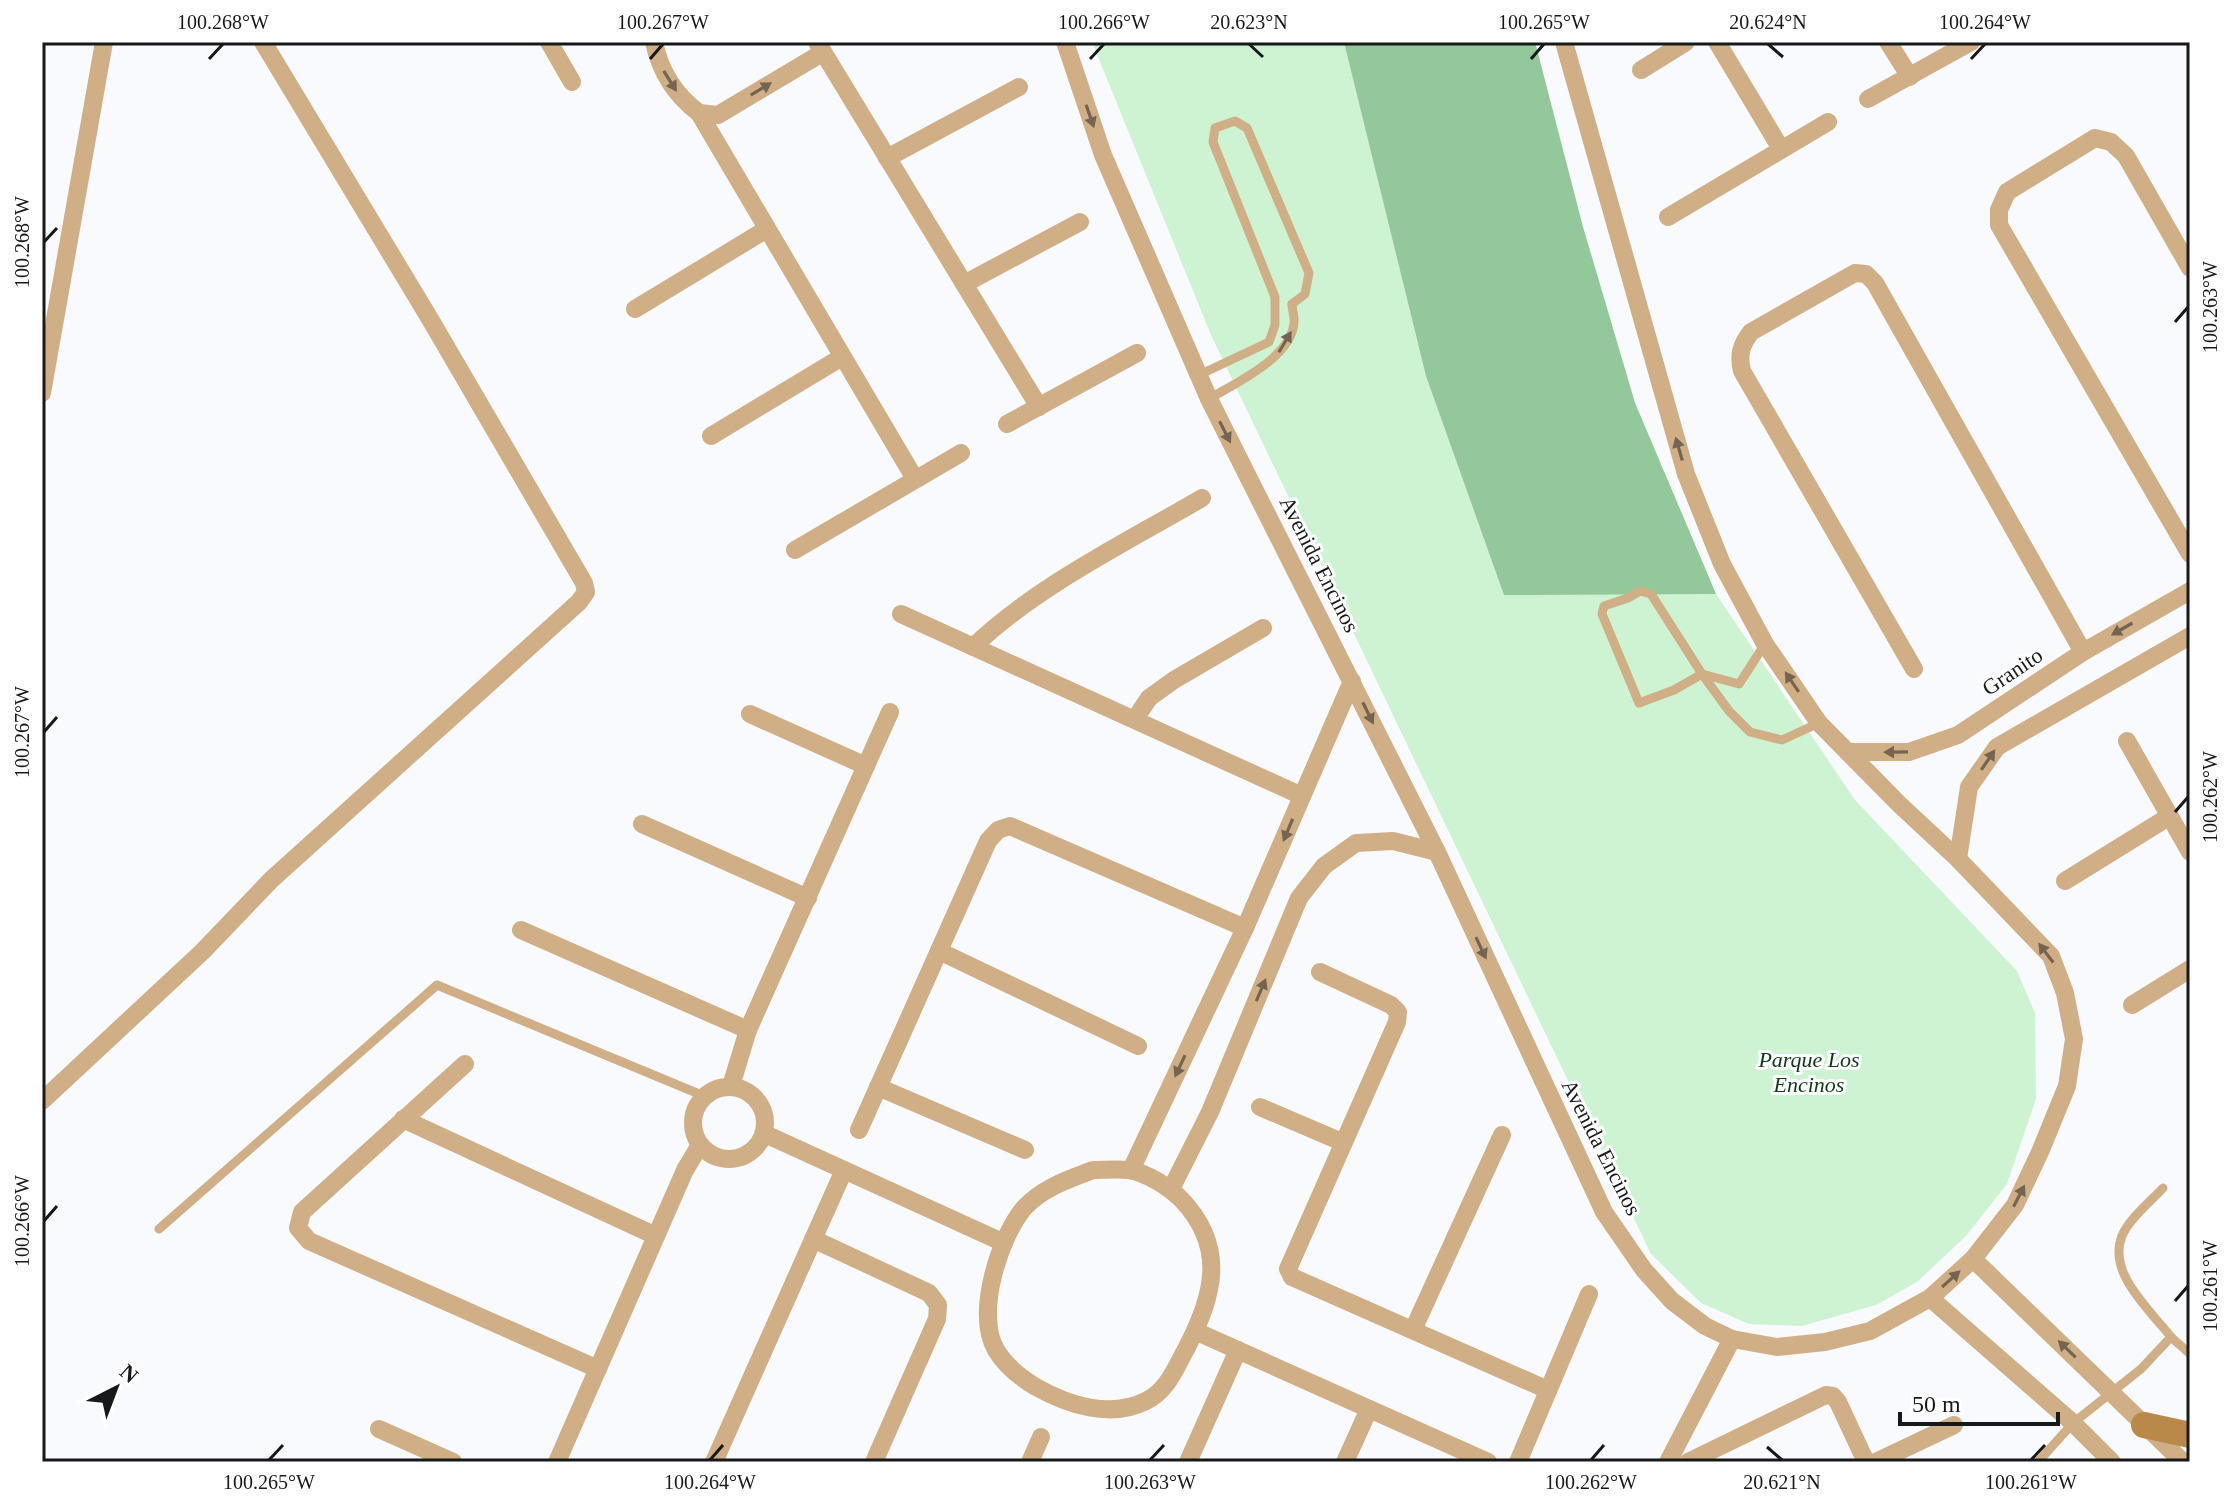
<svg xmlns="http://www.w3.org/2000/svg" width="2232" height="1504" viewBox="0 0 2232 1504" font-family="Georgia,serif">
	<rect width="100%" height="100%" fill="#f8fafe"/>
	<polygon fill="#cef3d2" points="1092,42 1535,42 1583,227 1635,403 1716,594 1855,800 2017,971 2035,1013 2036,1099 2007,1184 1966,1236 1917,1282 1876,1305 1802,1326 1749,1324 1701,1303 1651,1254 1211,335"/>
	<polygon fill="#93c99a" points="1344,42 1535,42 1583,227 1635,403 1716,594 1504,595 1426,376"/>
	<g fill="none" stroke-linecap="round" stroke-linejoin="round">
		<g stroke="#d0af87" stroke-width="9">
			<polyline points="1199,375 1269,342 1275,325 1275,297 1213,142 1215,128 1235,121 1247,128 1309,273 1305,294 1292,304"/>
			<path d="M1209,399C1235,383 1291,358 1294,323C1295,318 1292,310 1292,304"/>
			<polygon points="1640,591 1651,594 1702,674 1674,690 1639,703 1602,614 1604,606 1628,598"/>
			<polyline points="1765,644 1739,684 1702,674 1729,711 1750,732 1782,740 1819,723"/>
			<path d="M2163,1188C2150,1202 2129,1219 2122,1236C2107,1273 2150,1310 2171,1337"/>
			<polyline points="159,1229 437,985 704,1096"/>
			<polyline points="2038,1462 2073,1423 2141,1369 2171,1337 2190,1354"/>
		</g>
		<g stroke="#d0af87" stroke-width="18">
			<polyline points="549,42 572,82"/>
			<path d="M654,42C660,71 675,95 699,113L915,479"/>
			<polyline points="817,42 1039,407"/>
			<polyline points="1065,42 1103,155 1209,399 1437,852 1604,1212 1644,1270 1672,1301 1705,1326 1732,1339 1777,1347 1825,1342 1870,1331 1930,1298 1973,1259 2015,1205 2040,1152 2067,1086 2074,1039 2065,993 2051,956 1958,859 1900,805 1819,723 1765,644 1722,564 1686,474 1564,42"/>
			<polyline points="1717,42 1781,149"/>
			<polyline points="1888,42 1910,77"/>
			<polyline points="1641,70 1686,42"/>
			<polyline points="1868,99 1971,42"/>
			<polyline points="699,113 718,115 822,53"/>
			<polyline points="887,158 1019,87"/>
			<polyline points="1668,217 1828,122"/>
			<polyline points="2190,268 2126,156 2111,142 2095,138 2007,192 1999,210 1999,225 2190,554"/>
			<polyline points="964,284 1080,222"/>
			<polyline points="635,309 767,229"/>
			<polyline points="42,393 104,42"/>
			<polyline points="1007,424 1137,353"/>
			<polyline points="711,436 842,357"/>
			<polyline points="795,550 961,453"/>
			<polyline points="901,614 1302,796"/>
			<path d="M973,647C1035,587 1127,542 1202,498"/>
			<path d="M1914,669L1742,371C1738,355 1741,345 1751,332L1855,273L1866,274L1875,283L2083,652"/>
			<polyline points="750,714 866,766"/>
			<polyline points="1135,719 1149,698 1174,680 1263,628"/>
			<polyline points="2127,741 2190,852"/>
			<polyline points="1848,752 1909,752 1958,735 2083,652 2190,591"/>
			<polyline points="642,824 808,898"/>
			<polyline points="1958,859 1969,787 1997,747 2190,636"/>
			<polyline points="2065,881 2170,816"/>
			<polyline points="521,930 748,1030"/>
			<polyline points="939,951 1138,1046"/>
			<polyline points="1320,972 1391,1005 1398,1012 1397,1022 1288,1269 1292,1277 1548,1390"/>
			<polyline points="2132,1005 2190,969"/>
			<polyline points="465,1064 302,1212 298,1228 309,1241 598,1369"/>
			<polyline points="731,1086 748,1030 890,712"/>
			<circle cx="729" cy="1123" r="36"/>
			<polyline points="878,1087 1025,1150"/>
			<polyline points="42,1101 202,952 271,880 579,602 586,592 584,583 430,319 263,42"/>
			<polyline points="1260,1107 1342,1142"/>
			<polyline points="403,1119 656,1236"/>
			<polyline points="859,1130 988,841 998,830 1010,826 1245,928"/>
			<polyline points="765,1134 1002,1242"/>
			<path d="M1093,1170C1104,1170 1117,1169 1129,1170C1147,1173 1169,1187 1181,1199C1227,1247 1214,1296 1186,1349C1175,1369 1167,1391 1146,1401C1110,1419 1068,1405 1036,1387C1021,1378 1005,1365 996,1350C975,1314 999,1238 1024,1208C1042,1188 1069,1179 1093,1170Z"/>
			<polyline points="1131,1170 1245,928 1352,681"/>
			<polyline points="1171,1189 1210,1112 1299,898 1324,866 1356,843 1393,841 1437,852"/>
			<polyline points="813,1239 929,1293 938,1305 937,1319 874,1462"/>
			<polyline points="1973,1259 2183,1462"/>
			<polyline points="1930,1298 2073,1423 2112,1462"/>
			<polyline points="1413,1330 1502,1135"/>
			<polyline points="1195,1331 1488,1462"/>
			<polyline points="379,1429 453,1462"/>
			<polyline points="557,1462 685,1170 700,1145"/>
			<polyline points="714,1462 844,1170"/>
			<polyline points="1030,1462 1041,1437"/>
			<polyline points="1188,1462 1238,1350"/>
			<polyline points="1345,1462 1369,1409"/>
			<polyline points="1518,1462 1589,1294"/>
			<polyline points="1668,1462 1732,1339"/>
			<polyline points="1688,1462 1826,1395 1833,1396 1838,1402 1866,1462"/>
			<polyline points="1876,1462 1954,1425"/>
		</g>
		<polyline stroke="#b9894a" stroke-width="26" points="2144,1425 2190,1435"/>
	</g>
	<defs><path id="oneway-solid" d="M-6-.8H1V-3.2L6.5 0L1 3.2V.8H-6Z" transform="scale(2)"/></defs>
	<g fill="#746450">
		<use href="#oneway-solid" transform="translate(670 81) rotate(58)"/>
		<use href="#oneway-solid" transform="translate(761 89) rotate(-31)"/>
		<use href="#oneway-solid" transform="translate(1090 116) rotate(71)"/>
		<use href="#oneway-solid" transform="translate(1285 342) rotate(-59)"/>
		<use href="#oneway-solid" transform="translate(1225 432) rotate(63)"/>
		<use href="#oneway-solid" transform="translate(1679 449) rotate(-106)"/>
		<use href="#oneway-solid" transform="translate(2122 629) rotate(150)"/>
		<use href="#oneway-solid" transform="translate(1792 682) rotate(-124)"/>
		<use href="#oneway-solid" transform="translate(1368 713) rotate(64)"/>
		<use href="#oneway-solid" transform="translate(1896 752) rotate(179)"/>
		<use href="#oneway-solid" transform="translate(1988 760) rotate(-56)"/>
		<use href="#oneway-solid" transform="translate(1288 830) rotate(113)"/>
		<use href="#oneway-solid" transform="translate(1481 948) rotate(65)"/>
		<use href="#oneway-solid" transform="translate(2046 953) rotate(-127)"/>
		<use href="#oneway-solid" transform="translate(1261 990) rotate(-67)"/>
		<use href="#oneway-solid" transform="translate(1180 1066) rotate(115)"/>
		<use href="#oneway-solid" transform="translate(2019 1196) rotate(-63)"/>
		<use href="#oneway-solid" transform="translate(1951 1279) rotate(-42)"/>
		<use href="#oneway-solid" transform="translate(2067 1349) rotate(-136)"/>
	</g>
	<path fill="none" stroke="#171819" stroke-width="3" d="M1249,44L1263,57M1768,44L1783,57M209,59L223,44M650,59L663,44M1090,59L1104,44M1531,59L1544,44M1971,59L1985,44M44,242L57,228M2175,322L2188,307M44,732L57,717M2175,812L2188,797M44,1221L57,1206M2175,1301L2188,1286M1767,1447L1782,1460M269,1460L283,1445M710,1460L723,1445M1150,1460L1164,1445M1591,1460L1604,1445M2031,1460L2045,1445"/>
	<g text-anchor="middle" stroke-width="6" stroke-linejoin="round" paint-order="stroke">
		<g font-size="22" fill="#171819" stroke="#fff">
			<text transform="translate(1320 564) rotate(63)" y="8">Avenida Encinos</text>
			<text transform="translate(2012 671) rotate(-34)" y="8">Granito</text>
			<text transform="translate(1602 1147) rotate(63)" y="8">Avenida Encinos</text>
		</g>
		<g font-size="22" font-style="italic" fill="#0f3718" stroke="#fff">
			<text x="1809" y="1067">Parque Los<tspan x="1809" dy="25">Encinos</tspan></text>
		</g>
	</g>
	<rect width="2232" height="1504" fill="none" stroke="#ffffff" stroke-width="88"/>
	<g transform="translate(116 1388) rotate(42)" stroke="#ffffff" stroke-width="6" paint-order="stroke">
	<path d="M0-6L14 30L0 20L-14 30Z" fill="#171819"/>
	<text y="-12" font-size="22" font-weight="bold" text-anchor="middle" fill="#171819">N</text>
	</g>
	<path d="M1900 1412v12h158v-12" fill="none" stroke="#171819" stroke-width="4"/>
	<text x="1912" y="1412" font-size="24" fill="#171819" stroke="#ffffff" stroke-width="6" paint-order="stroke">50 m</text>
	<rect x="44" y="44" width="2144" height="1416" fill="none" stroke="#171819" stroke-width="3"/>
	<g font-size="20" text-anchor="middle" fill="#171819">
		<text x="223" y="29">100.268°W</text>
		<text x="663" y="29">100.267°W</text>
		<text x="1104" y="29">100.266°W</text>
		<text x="1249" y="29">20.623°N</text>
		<text x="1544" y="29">100.265°W</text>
		<text x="1768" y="29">20.624°N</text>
		<text x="1985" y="29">100.264°W</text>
		<text transform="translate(22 242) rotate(-90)" y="7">100.268°W</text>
		<text transform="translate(2210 307) rotate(-90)" y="7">100.263°W</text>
		<text transform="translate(22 732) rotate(-90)" y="7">100.267°W</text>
		<text transform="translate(2210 797) rotate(-90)" y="7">100.262°W</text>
		<text transform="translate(22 1221) rotate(-90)" y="7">100.266°W</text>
		<text transform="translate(2210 1286) rotate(-90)" y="7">100.261°W</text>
		<text x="269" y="1489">100.265°W</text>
		<text x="710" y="1489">100.264°W</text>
		<text x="1150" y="1489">100.263°W</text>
		<text x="1591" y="1489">100.262°W</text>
		<text x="1782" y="1489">20.621°N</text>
		<text x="2031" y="1489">100.261°W</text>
	</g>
</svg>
